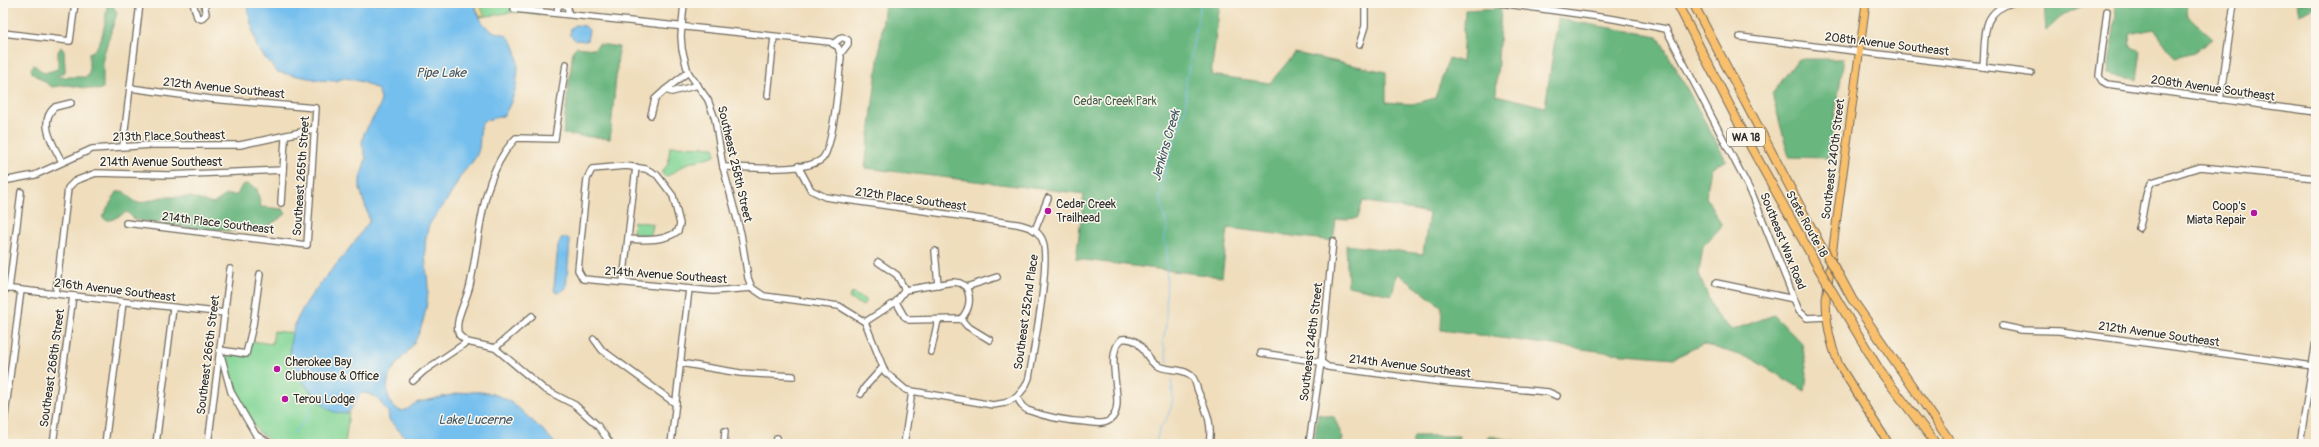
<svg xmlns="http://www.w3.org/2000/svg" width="2319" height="447" viewBox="0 0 2319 447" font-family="Pangolin,sans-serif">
	<rect width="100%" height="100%" fill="#fbf7ec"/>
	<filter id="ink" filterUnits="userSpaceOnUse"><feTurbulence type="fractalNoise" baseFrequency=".025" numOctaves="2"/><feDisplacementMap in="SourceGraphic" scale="8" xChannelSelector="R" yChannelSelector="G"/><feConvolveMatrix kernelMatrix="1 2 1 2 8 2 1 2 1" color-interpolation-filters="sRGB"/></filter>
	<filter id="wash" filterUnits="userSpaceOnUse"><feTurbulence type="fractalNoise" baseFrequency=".012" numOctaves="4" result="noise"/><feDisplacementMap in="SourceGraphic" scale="16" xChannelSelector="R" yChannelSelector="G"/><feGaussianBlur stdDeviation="0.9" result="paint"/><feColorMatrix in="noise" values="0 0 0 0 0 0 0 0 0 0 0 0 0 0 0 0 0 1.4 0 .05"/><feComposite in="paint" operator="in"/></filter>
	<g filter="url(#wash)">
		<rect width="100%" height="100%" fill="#efddbb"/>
		<g fill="#82d596" stroke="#568060">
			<polygon points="474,3 540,3 540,14 515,12 480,17"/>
			<polygon points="670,146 714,147 716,155 688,163 666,177 661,173 668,164"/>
			<polygon points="634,221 653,224 651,235 635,234 633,231"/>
			<polygon points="852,293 866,300 863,306 849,298"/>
			<path d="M274,331L293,333C291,346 290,360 296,372C303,386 332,420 349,412L345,444C333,444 285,447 277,444C244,430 232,387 224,357L228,354L247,356L252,341L272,344Z"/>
		</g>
		<g fill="#69b67f" stroke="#4a7055">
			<path d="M105,3L112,4L117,13L103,57V88L98,90L67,85L52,87L32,73L31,68L34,65L44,73L58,69V52L61,47L64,51L65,69V72L58,75L59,77H87L89,73V53C103,49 105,21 107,7Z"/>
			<polygon points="885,3 1220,3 1211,75 1270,83 1295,53 1386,72 1386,102 1412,104 1435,98 1449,58 1462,62 1465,10 1501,8 1496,95 1545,107 1558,19 1658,36 1726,160 1711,168 1706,197 1722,226 1703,246 1699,274 1715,314 1732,330 1774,315 1802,344 1807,374 1805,391 1752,359 1703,344 1674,358 1612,353 1441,330 1442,307 1397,273 1392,295 1348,286 1346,245 1423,254 1429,213 1363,201 1358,218 1336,220 1333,241 1228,228 1222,277 1076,259 1084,194 865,168"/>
			<polygon points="2044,3 2089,3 2064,14 2046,31"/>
			<polygon points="2114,3 2186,3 2188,16 2213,38 2194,53 2175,58 2154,29 2129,34 2130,46 2141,51 2137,80 2108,74 2116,13"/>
			<polygon points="2297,3 2316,3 2316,7 2299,14"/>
			<polygon points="599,44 619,47 610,139 563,134 573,50 576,47 594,49"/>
			<polygon points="1798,59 1844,59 1828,158 1789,157 1772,94"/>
			<polygon points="247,184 257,189 261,207 283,209 286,214 264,229 247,226 231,232 219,229 214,231 135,220 127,212 111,220 106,220 102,217 117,192 123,191 135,202 140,203 162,197 191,197 213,204 226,195 237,195 242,185"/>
			<polygon points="1318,414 1334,417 1343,439 1341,444 1314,444"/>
			<polygon points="1414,436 1459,436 1457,444 1412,444"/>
			<polygon points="1489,436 1534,444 1485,444"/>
		</g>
		<polygon fill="#eeda9e" stroke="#8c8264" points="474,3 479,3 484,15 480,17"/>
		<g fill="#75bfee" stroke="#50758c">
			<path d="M246,3H474C478,14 482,28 495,32C500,34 505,33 509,38C525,55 517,99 503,116L483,121C477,133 483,146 475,158C471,165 464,170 460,177C455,186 451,195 445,203C440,211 431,219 428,228C422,249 427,266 428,288C428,303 424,321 418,335C412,350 398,360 390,374C386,383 386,402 395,408C406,416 410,404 419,402C462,394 489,379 525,414C535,424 547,432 555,444H412L389,420L388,412L377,398L369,394L361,393L349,412C339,417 326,409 320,401C312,393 303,383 297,373C273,333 318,286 341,259C351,247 360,234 369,222V218L360,189V179L366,158L362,143L364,133L379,108L381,99L378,90L363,82L345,78L335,81L319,80L277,72L257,48Z"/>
			<polygon points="575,25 585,26 589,30 587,41 575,40 570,35 571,28"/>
			<polygon points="561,238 568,238 570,241 566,288 559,293 555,292 554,287 558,246"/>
		</g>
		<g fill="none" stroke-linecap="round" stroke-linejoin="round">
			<g stroke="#75bfee" stroke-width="1">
				<polyline points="1168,362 1163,342 1166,324 1167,247 1164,239 1167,227 1160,200 1164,173 1186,107 1186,81 1201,3"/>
				<polyline points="294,433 306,419 316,397"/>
				<path d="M1157,444C1156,426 1166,425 1170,410C1174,400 1173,390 1171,379"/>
			</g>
		</g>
	</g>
	<g filter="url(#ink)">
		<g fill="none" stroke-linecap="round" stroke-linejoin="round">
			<defs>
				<g id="minor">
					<polyline points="193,3 197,17 201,19 206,14 204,3"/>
					<polyline points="684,3 681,36 682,49 688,72 708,100 715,119 723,167 741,234 748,278 752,288"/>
					<polyline points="1500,3 1614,19 1666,29 1753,196 1799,311 1807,318 1826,317"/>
					<path d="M514,9L830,42L838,47L841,57C839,76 834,148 822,159C806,173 745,167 723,167"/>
					<polyline points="2107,11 2099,76 2102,81 2107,84 2316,112"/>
					<polyline points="557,12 558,6 564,4 568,8 568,14"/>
					<polyline points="3,33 70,41 75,3"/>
					<polyline points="1740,37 2031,73"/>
					<polyline points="833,44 842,37 848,40 848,44 841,53"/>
					<polyline points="1359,45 1365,26 1365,3"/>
					<path d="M1983,67C1986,39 1979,12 2012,3"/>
					<polyline points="688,72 665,90 672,92 698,85"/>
					<polyline points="768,95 774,37"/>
					<polyline points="2220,100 2234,3"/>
					<polyline points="651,115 655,99 665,90"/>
					<polyline points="123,146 140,3"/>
					<path d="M62,162C54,146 37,122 55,107L71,103"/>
					<path d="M798,166L811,190L825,197L1017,224C1027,226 1037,229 1042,239C1052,259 1033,352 1029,378L1025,387L1017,397"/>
					<polyline points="3,181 35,175 92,149 151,145 240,145 315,129"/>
					<polyline points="281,203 285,139"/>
					<polyline points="126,223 307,245 316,108 211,99 130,88"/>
					<path d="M2139,228C2145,214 2143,193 2152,182L2200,167L2316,178"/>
					<polyline points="1035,230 1048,198"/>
					<path d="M628,239C645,240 663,242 678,231L680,224L673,196L657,175L646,169L626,166L592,169L587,179L578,270L583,279L713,291L752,288L764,296L839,306L865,322L885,372L906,390L993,405L1005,403L1017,397L1022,406L1027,410C1046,417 1066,421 1087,422C1094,423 1104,425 1110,420C1129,406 1101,356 1122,339C1141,337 1142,352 1153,363C1162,371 1175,368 1185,372C1195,376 1195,382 1198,391C1206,410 1213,423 1209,444"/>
					<polyline points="935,251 938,285"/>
					<polyline points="878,262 897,275 905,290"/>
					<polyline points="623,282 636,167"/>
					<polyline points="1716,283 1794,299"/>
					<polyline points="966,287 997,277"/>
					<polyline points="3,288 225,313"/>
					<polyline points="9,289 21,192"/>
					<polyline points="56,293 68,188 75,181 96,173 168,175 283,170"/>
					<polyline points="896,302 904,316 909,320 961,319 967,326 990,340"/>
					<path d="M865,322L896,302L905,290L953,282L960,283L966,287C972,299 969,310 961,319"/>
					<polyline points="2002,326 2021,330 2059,331 2313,366"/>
					<polyline points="594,339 602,350 676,404"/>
					<polyline points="467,342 495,348 544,389 575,405 597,425 611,444"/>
					<polyline points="495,348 532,316"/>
					<polyline points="220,350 246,354 253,325 260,274"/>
					<polyline points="931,352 938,320"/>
					<polyline points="1261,353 1321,362 1328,367 1449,383 1548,392 1557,396"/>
					<polyline points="221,355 231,392 256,435 258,444"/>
					<polyline points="680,363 740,373 793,376"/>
					<path d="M413,381L424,371L467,342L459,335C453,321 467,300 470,285C481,236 479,177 516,138L555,139L566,64"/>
					<polyline points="861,394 865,387 883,367"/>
					<polyline points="3,431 21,290"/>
					<polyline points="256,435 271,444"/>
					<polyline points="53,444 73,296"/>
					<polyline points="105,444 123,302"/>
					<polyline points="156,444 173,308"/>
					<polyline points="208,444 230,269"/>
					<polyline points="671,444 689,289"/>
					<polyline points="724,444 725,431"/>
					<polyline points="776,444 777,438"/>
					<polyline points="904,444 912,392"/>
					<polyline points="1309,444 1321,362 1333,241"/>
					<polyline points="2300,444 2316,341"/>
				</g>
				<path id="major" d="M1866,3L1826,299C1826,322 1830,344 1839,365L1889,444"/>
				<g id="highway">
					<polyline points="1677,3 1751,147 1819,269"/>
					<polyline points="1693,3 1821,246"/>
					<polyline points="1839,275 1852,299 1952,444"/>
					<polyline points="1838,301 1880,371 1936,444"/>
				</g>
			</defs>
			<use href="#minor" stroke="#70695d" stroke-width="8"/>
			<use href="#major" stroke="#70695d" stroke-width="9"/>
			<use href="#highway" stroke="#70695d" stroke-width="10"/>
			<use href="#minor" stroke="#fff" stroke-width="5.5"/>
			<use href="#major" stroke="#f8bf6c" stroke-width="7"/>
			<use href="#highway" stroke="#f8bf6c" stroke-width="8"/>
			<defs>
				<g id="highway-bridge">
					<polyline points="1821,246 1839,275"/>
					<polyline points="1819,269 1838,301"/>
				</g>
			</defs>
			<use href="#highway-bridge" stroke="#70695d" stroke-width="10" stroke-linecap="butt"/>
			<use href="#highway-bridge" stroke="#f8bf6c" stroke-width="8"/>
		</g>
	</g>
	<g fill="#b5179e" stroke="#fbf7ec" stroke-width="1.5">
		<circle cx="1048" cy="211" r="4"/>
		<circle cx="2254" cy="213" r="4"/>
		<circle cx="277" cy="369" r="4"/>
		<circle cx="285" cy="399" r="4"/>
	</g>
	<g text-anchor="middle" stroke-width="3" stroke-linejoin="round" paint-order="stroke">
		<rect fill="#fbf7ec" stroke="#696865" stroke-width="1" x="1727" y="128" width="38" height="18" rx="3"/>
		<g font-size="11" font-weight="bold" fill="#2b2b2b">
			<text x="1746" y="141">WA 18</text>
		</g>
		<g font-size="12" fill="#2b2b2b" stroke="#fbf7ec">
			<text transform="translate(1887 44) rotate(7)" y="4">208th Avenue Southeast</text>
			<text transform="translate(224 88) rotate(6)" y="4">212th Avenue Southeast</text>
			<text transform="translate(2213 88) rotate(8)" y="4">208th Avenue Southeast</text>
			<text transform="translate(169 136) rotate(-1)" y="4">213th Place Southeast</text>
			<text transform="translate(1833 159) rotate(-83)" y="4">Southeast 240th Street</text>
			<text x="161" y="166">214th Avenue Southeast</text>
			<text transform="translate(735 164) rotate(77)" y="4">Southeast 258th Street</text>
			<text transform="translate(301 176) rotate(-86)" y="4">Southeast 265th Street</text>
			<text transform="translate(911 199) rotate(8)" y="4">212th Place Southeast</text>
			<text transform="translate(218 223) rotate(7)" y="4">214th Place Southeast</text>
			<text transform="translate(1807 224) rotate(61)" y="4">State Route 18</text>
			<text transform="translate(1783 241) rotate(68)" y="4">Southeast Wax Road</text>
			<text transform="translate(666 275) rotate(4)" y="4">214th Avenue Southeast</text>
			<text transform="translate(115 290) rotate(7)" y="4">216th Avenue Southeast</text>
			<text transform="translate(1026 312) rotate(-82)" y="4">Southeast 252nd Place</text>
			<text transform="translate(2159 334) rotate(8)" y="4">212th Avenue Southeast</text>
			<text transform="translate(1311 342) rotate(-83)" y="4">Southeast 248th Street</text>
			<text transform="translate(208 355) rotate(-83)" y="4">Southeast 266th Street</text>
			<text transform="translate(1410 366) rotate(7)" y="4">214th Avenue Southeast</text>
			<text transform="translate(52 368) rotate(-82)" y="4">Southeast 268th Street</text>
		</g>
		<g font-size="12" fill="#455e4b" stroke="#fbf7ec">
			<text x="1115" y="105">Cedar Creek Park</text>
		</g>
		<g font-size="12" fill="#2b2b2b" stroke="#fbf7ec" text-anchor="start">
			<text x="1056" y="208">Cedar Creek<tspan x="1056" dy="14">Trailhead</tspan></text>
			<text x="2246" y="210" text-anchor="end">Coop's<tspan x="2246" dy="14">Miata Repair</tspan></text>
			<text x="285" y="366">Cherokee Bay<tspan x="285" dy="14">Clubhouse &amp; Office</tspan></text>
			<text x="293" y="403">Terou Lodge</text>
		</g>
		<g font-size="13" font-style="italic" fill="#415766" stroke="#fbf7ec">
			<text x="441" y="77">Pipe Lake</text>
			<text transform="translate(1165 145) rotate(-74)" y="5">Jenkins Creek</text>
			<text x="475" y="424">Lake Lucerne</text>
		</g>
	</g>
	<rect width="2319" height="447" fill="none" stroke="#fbf7ec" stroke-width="16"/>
</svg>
